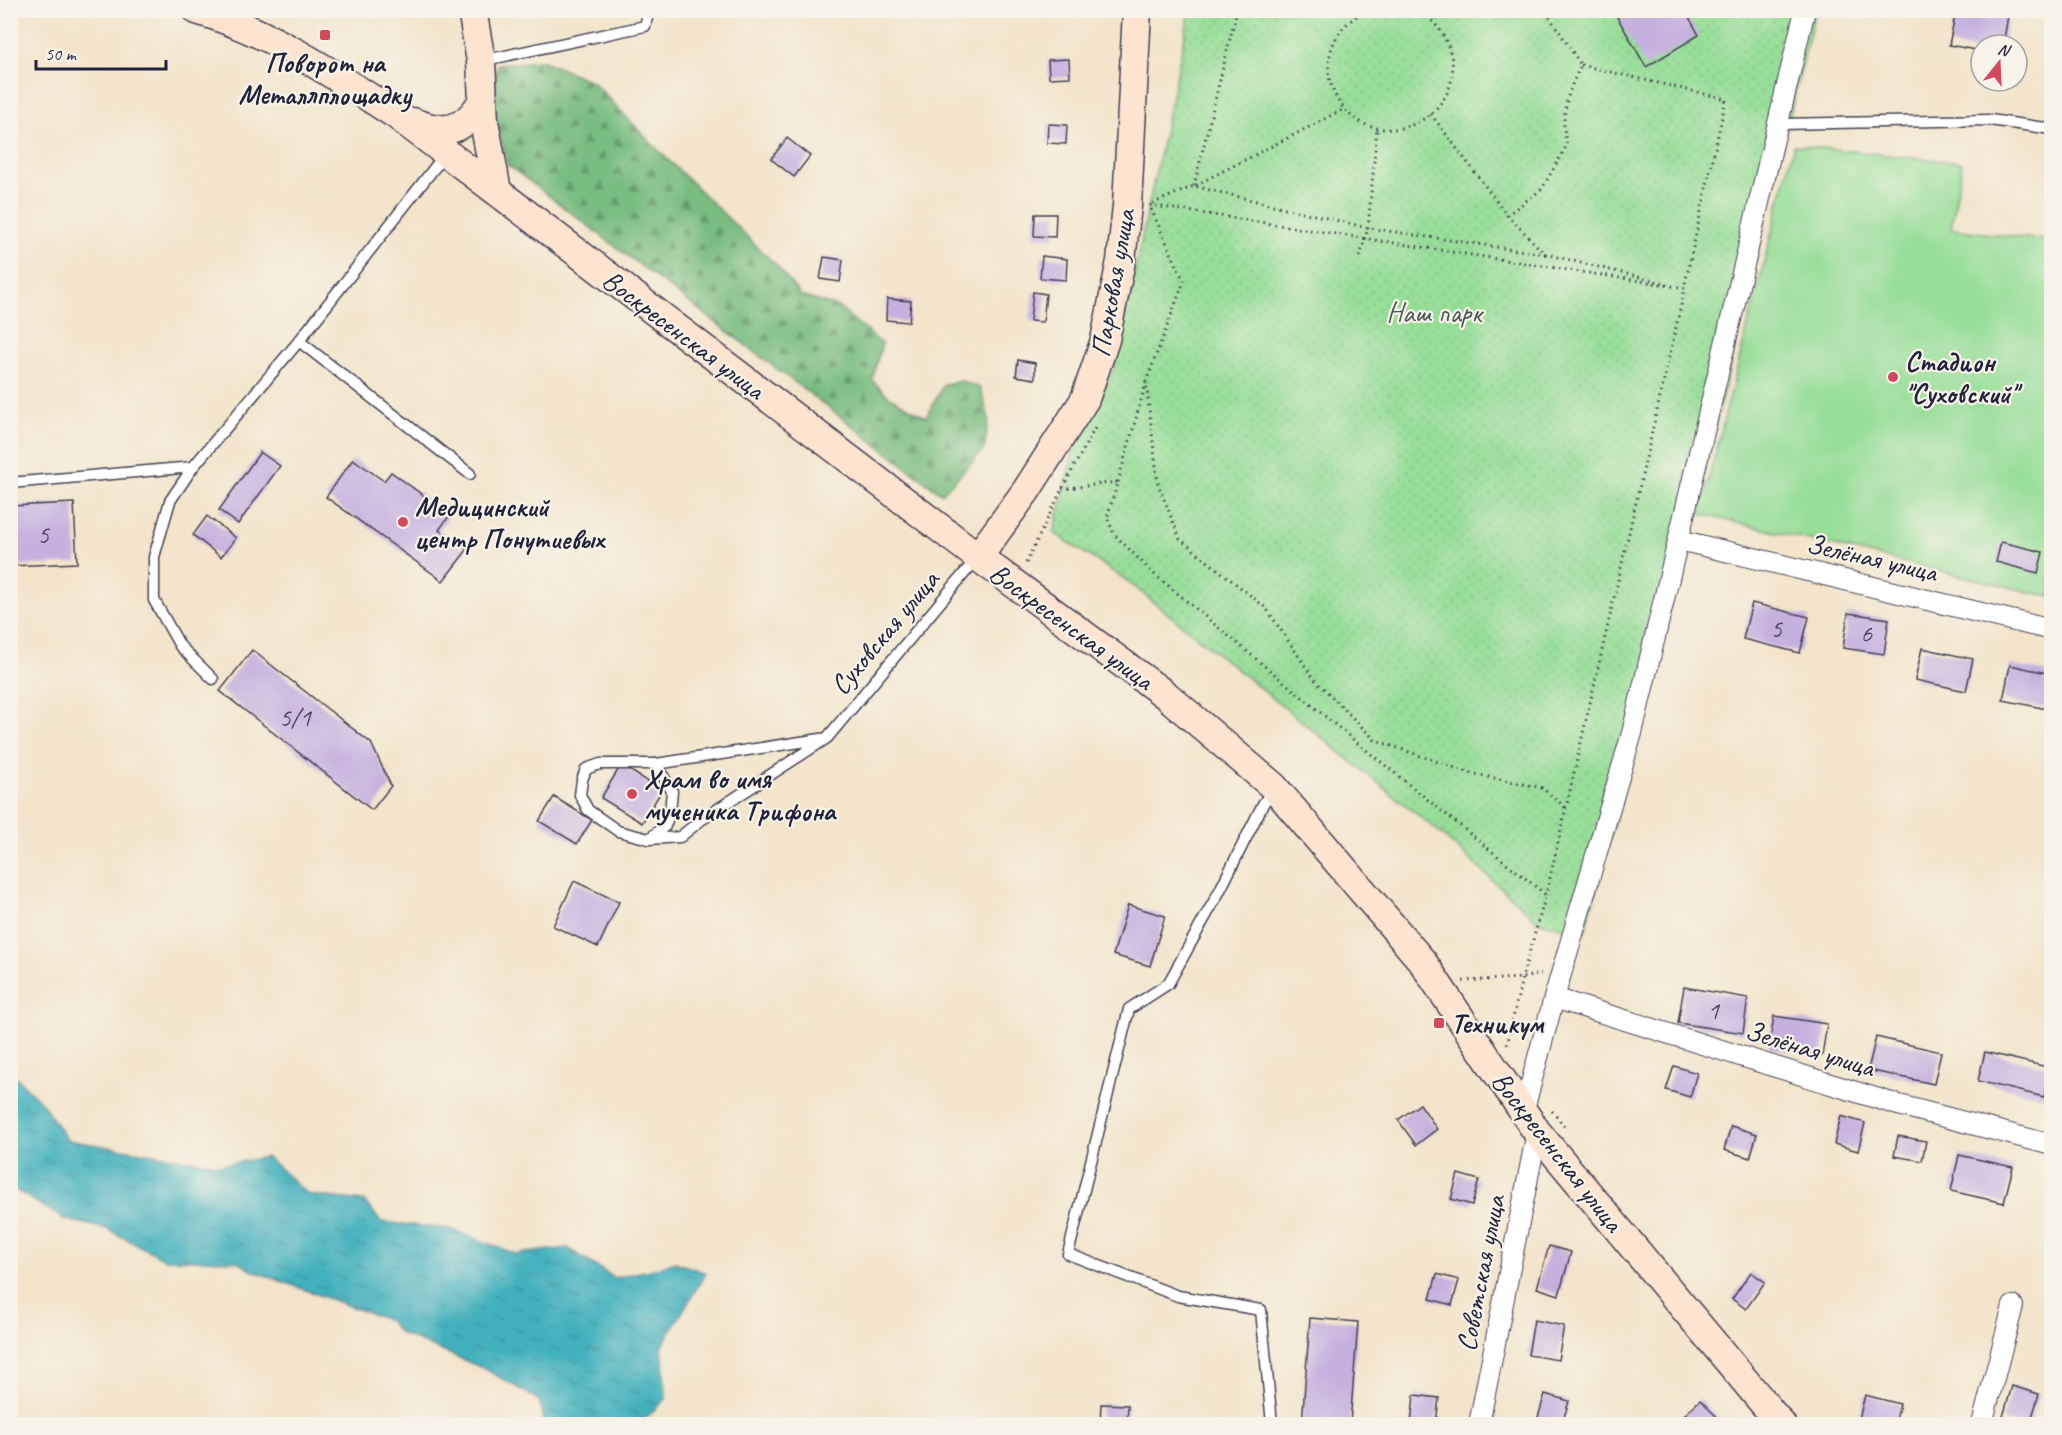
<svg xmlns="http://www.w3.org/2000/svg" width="2062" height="1435" viewBox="0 0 2062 1435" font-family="Caveat,sans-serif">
	<defs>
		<pattern id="forest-firs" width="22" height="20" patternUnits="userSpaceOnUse" patternTransform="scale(1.5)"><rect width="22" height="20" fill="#79bd80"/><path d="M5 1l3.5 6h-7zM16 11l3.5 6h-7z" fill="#63996a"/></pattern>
		<pattern id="park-dots" width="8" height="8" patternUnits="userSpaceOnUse" patternTransform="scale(1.5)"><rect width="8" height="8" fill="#97de98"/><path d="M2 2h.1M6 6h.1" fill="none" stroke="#82be84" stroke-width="1.8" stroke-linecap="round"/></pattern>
		<pattern id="water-ripples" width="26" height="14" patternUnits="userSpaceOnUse" patternTransform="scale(1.5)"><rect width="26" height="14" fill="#42b1bd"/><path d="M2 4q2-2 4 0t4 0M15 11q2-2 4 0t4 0" fill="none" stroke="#37909b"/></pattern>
	</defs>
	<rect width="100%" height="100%" fill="#f7f3e8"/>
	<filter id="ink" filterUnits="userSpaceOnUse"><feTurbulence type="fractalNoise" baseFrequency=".0167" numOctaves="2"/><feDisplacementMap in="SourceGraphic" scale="12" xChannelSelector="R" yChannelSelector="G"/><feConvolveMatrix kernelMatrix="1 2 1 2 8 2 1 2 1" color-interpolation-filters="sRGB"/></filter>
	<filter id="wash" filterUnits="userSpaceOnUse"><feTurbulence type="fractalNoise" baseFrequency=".008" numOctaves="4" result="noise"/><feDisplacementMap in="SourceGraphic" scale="24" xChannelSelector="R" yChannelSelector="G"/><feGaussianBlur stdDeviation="1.35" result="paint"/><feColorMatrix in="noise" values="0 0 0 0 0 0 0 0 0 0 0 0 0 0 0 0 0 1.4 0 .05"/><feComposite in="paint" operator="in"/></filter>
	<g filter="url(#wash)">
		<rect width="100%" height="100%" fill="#f3e4cb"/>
		<polygon fill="#97de98" stroke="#5c806a" stroke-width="1.5" points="1794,145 1962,163 1951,229 2051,241 2051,597 1700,514"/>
		<polygon fill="url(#forest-firs)" stroke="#4e705e" stroke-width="1.5" points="543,61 593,82 654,146 778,267 801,296 838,307 882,344 872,380 888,396 926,417 944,384 962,381 980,388 989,418 984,449 942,494 508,165 492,105 497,64"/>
		<polygon fill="url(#park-dots)" stroke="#5c806a" stroke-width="1.5" points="1190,11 1815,11 1680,573 1585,932 1539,922 1439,832 1126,580 1054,533 1074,449 1114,369"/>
		<polygon fill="url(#water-ripples)" stroke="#326a7c" stroke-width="1.5" points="12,1073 42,1103 67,1140 221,1165 267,1157 309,1195 364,1201 381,1222 450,1229 516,1254 568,1248 614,1278 654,1269 675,1262 706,1273 662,1345 666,1399 639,1424 545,1424 539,1400 485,1369 399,1333 390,1321 251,1270 237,1261 165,1259 107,1229 64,1219 11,1187"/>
		<g id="blocks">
			<g fill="#c6b0de">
				<polygon points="1613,10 1688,10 1686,12 1699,35 1646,67"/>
				<polygon points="1956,10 2009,10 2003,45 1981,45 1981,51 1949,45"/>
				<polygon points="1069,59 1070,77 1049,78 1048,60"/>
				<polygon points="1048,124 1067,125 1066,144 1047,143"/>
				<polygon points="787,138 810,156 794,177 771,159"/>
				<polygon points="1035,214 1056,214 1055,237 1034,236"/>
				<polygon points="1042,256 1067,259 1066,280 1040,278"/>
				<polygon points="824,257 843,260 840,282 820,279"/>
				<polygon points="1033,292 1046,294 1043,322 1030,321"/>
				<polygon points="887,299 911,301 909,322 886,320"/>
				<polygon points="1018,360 1035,363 1035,379 1016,376"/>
				<polygon points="260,452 280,466 238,524 219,510"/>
				<polygon points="353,459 384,481 391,472 450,515 439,530 467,550 443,581 326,497"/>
				<polygon points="74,503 77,563 10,566 10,506"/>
				<polygon points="207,516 236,538 221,557 193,535"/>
				<polygon points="2001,542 2043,552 2038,573 1996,562"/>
				<polygon points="1752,603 1809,617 1800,653 1743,639"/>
				<polygon points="1848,613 1889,619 1884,654 1843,648"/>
				<polygon points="1922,648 1973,659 1966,691 1915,680"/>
				<polygon points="252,650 371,743 391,786 372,810 220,691"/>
				<polygon points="2010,665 2052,674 2052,710 2003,700"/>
				<polygon points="621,765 662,790 642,823 601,798"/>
				<polygon points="554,797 592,820 577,844 539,821"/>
				<polygon points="574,881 619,902 598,947 553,926"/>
				<polygon points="1128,905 1165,916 1150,966 1113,955"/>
				<polygon points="1684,987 1748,998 1743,1033 1678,1023"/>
				<polygon points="1774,1016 1827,1024 1822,1056 1769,1048"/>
				<polygon points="1876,1037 1941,1052 1934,1084 1868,1070"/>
				<polygon points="1985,1052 2051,1068 2044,1097 1978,1081"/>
				<polygon points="1674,1066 1697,1073 1690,1097 1666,1090"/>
				<polygon points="1420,1104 1437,1129 1416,1145 1398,1120"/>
				<polygon points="1841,1116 1865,1123 1858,1151 1834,1144"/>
				<polygon points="1731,1126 1757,1134 1750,1158 1724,1150"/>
				<polygon points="1898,1136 1926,1141 1922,1161 1894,1156"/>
				<polygon points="1959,1155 2013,1167 2004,1203 1951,1191"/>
				<polygon points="1458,1174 1479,1180 1472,1205 1451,1199"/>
				<polygon points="1549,1246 1571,1252 1559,1295 1537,1288"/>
				<polygon points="1751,1272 1765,1282 1746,1309 1732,1299"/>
				<polygon points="1437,1274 1459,1280 1452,1305 1430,1299"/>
				<polygon points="1310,1318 1358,1322 1350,1424 1302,1424"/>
				<polygon points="1534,1320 1564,1326 1558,1360 1528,1355"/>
				<polygon points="2012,1386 2039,1394 2030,1424 2018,1424 2002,1420"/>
				<polygon points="1545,1394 1569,1401 1562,1424 1536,1424"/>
				<polygon points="1414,1395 1439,1398 1436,1424 1411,1424"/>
				<polygon points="1865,1395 1900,1404 1895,1424 1858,1423"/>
				<polygon points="1700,1400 1723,1423 1721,1424 1678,1424 1676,1423"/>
				<polygon points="1101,1404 1128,1405 1127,1424 1100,1424"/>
			</g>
		</g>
	</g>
	<g filter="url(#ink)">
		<use href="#blocks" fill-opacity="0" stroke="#413f51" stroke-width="1.5"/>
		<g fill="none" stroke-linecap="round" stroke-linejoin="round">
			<defs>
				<g id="lane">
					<polyline points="481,61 645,26 649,10"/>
					<polyline points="1780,124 1990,120 2052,129"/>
					<polyline points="299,341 470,474"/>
					<polyline points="10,483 193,467"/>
					<polyline points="213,679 180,646 154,600 154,557 170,501 193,467 299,341 435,167 447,154"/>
					<polyline points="827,738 656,764 600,764 586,769 582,780 580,795 588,810 618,831 649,839 680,837 701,820 827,738 978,557"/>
					<polyline points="649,839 665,826 670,812 672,791 656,764"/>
					<polyline points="1272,1424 1261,1310 1178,1296 1068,1254 1129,1009 1168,984 1218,894 1263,804 1274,788"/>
				</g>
				<g id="street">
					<polyline points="1679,540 2052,630"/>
					<polyline points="1554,998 1895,1104 2052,1145"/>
					<polyline points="1523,1113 1554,998 1632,733 1805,10"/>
					<polyline points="1479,1424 1537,1132"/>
					<polyline points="1982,1424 2013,1306"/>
				</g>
				<g id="secondary">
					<path d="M197,10C269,31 333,74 395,114L978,557L1167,696L1274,787L1422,961L1537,1132L1781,1424"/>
					<polyline points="472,10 481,61 484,121 497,191"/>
					<path d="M413,122C445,135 463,132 482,102"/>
					<polyline points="978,557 1026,491 1085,399 1105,340 1121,261 1127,206 1137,10"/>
				</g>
			</defs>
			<use href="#lane" stroke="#413f51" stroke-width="13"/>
			<use href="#street" stroke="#413f51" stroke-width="22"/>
			<use href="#secondary" stroke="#413f51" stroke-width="31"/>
			<g stroke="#413f51" stroke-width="3" stroke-dasharray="1.5 4.5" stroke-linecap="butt">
				<path d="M1367,10C1345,21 1331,38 1329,63C1327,77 1332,90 1339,102C1376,158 1465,120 1451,55C1446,35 1434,18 1414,10"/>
				<polyline points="1581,65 1726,99 1684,288"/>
				<path d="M1431,114L1507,215L1542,189L1567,145C1559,117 1568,91 1581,65L1545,10"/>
				<polyline points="1196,185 1344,109"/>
				<polyline points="1194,186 1237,10"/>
				<polyline points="1151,209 1184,281 1146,382 1158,484 1180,539 1266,608 1314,679 1375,740 1470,773 1542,788 1566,808"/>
				<polyline points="1507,215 1545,254 1368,228 1194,186 1149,205 1685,288 1546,895"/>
				<polyline points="1545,254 1663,283"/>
				<polyline points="1360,257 1368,228 1377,128"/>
				<polyline points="1118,482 1146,383"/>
				<polyline points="1062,489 1118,482 1107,517 1114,534 1154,574 1350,737 1546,895 1522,978 1541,974"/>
				<polyline points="1026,563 1062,489 1095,428"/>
				<polyline points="1463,981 1522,978 1507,1045"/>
				<polyline points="1552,1111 1565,1127"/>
			</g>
			<use href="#lane" stroke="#fff" stroke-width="10"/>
			<use href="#street" stroke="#fff" stroke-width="20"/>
			<use href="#secondary" stroke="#fde4d1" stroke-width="28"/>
		</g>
	</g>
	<g fill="#d1495b" stroke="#f7f3e8" stroke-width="2">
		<rect x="319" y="29" width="12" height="12" rx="3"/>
		<circle cx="1893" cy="377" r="6"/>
		<circle cx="403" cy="522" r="6"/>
		<circle cx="632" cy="794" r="6"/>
		<rect x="1433" y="1017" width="12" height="12" rx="3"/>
	</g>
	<g text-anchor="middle" stroke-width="4.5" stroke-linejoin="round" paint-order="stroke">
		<g font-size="26" fill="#4b4664">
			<text x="43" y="543">5</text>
			<text x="1776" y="637">5</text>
			<text x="1866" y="642">6</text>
			<text x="295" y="726">5/1</text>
			<text x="1713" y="1019">1</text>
		</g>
		<g font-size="28" font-weight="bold" fill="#22223b" stroke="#f7f3e8" text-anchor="start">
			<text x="325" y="72" text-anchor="middle">Поворот на<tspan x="325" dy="32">Металлплощадку</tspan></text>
			<text x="1905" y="371">Стадион<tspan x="1905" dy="32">"Суховский"</tspan></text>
			<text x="415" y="516">Медицинский<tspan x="415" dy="32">центр Понутиевых</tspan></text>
			<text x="644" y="788">Храм во имя<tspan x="644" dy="32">мученика Трифона</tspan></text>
			<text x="1451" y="1033">Техникум</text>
		</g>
		<g font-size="28" fill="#22223b" stroke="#f7f3e8">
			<text transform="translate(1112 283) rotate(-80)" y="10">Парковая улица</text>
			<text transform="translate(684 334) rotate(37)" y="10">Воскресенская улица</text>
			<text transform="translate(1872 557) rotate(13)" y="10">Зелёная улица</text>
			<text transform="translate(1072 626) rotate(36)" y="10">Воскресенская улица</text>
			<text transform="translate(884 632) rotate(-50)" y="10">Суховская улица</text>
			<text transform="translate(1810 1048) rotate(17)" y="10">Зелёная улица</text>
			<text transform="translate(1558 1151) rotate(52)" y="10">Воскресенская улица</text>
			<text transform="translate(1480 1273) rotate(-79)" y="10">Советская улица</text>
		</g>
		<g font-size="28" fill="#455a57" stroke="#f7f3e8">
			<text x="1434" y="322">Наш парк</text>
		</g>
	</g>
	<rect width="2062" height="1435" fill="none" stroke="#f7f3e8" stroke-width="36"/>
	<g transform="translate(1999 63) rotate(18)"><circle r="28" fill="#f7f3e8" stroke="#a29fa3" stroke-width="1.5"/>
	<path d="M0-4.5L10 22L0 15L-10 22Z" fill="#d1495b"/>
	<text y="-9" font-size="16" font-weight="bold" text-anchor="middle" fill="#22223b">N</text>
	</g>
	<path d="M36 60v9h130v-9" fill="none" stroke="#22223b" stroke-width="3"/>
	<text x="45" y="60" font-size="18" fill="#22223b" stroke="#f7f3e8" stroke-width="4.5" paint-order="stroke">50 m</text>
</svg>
